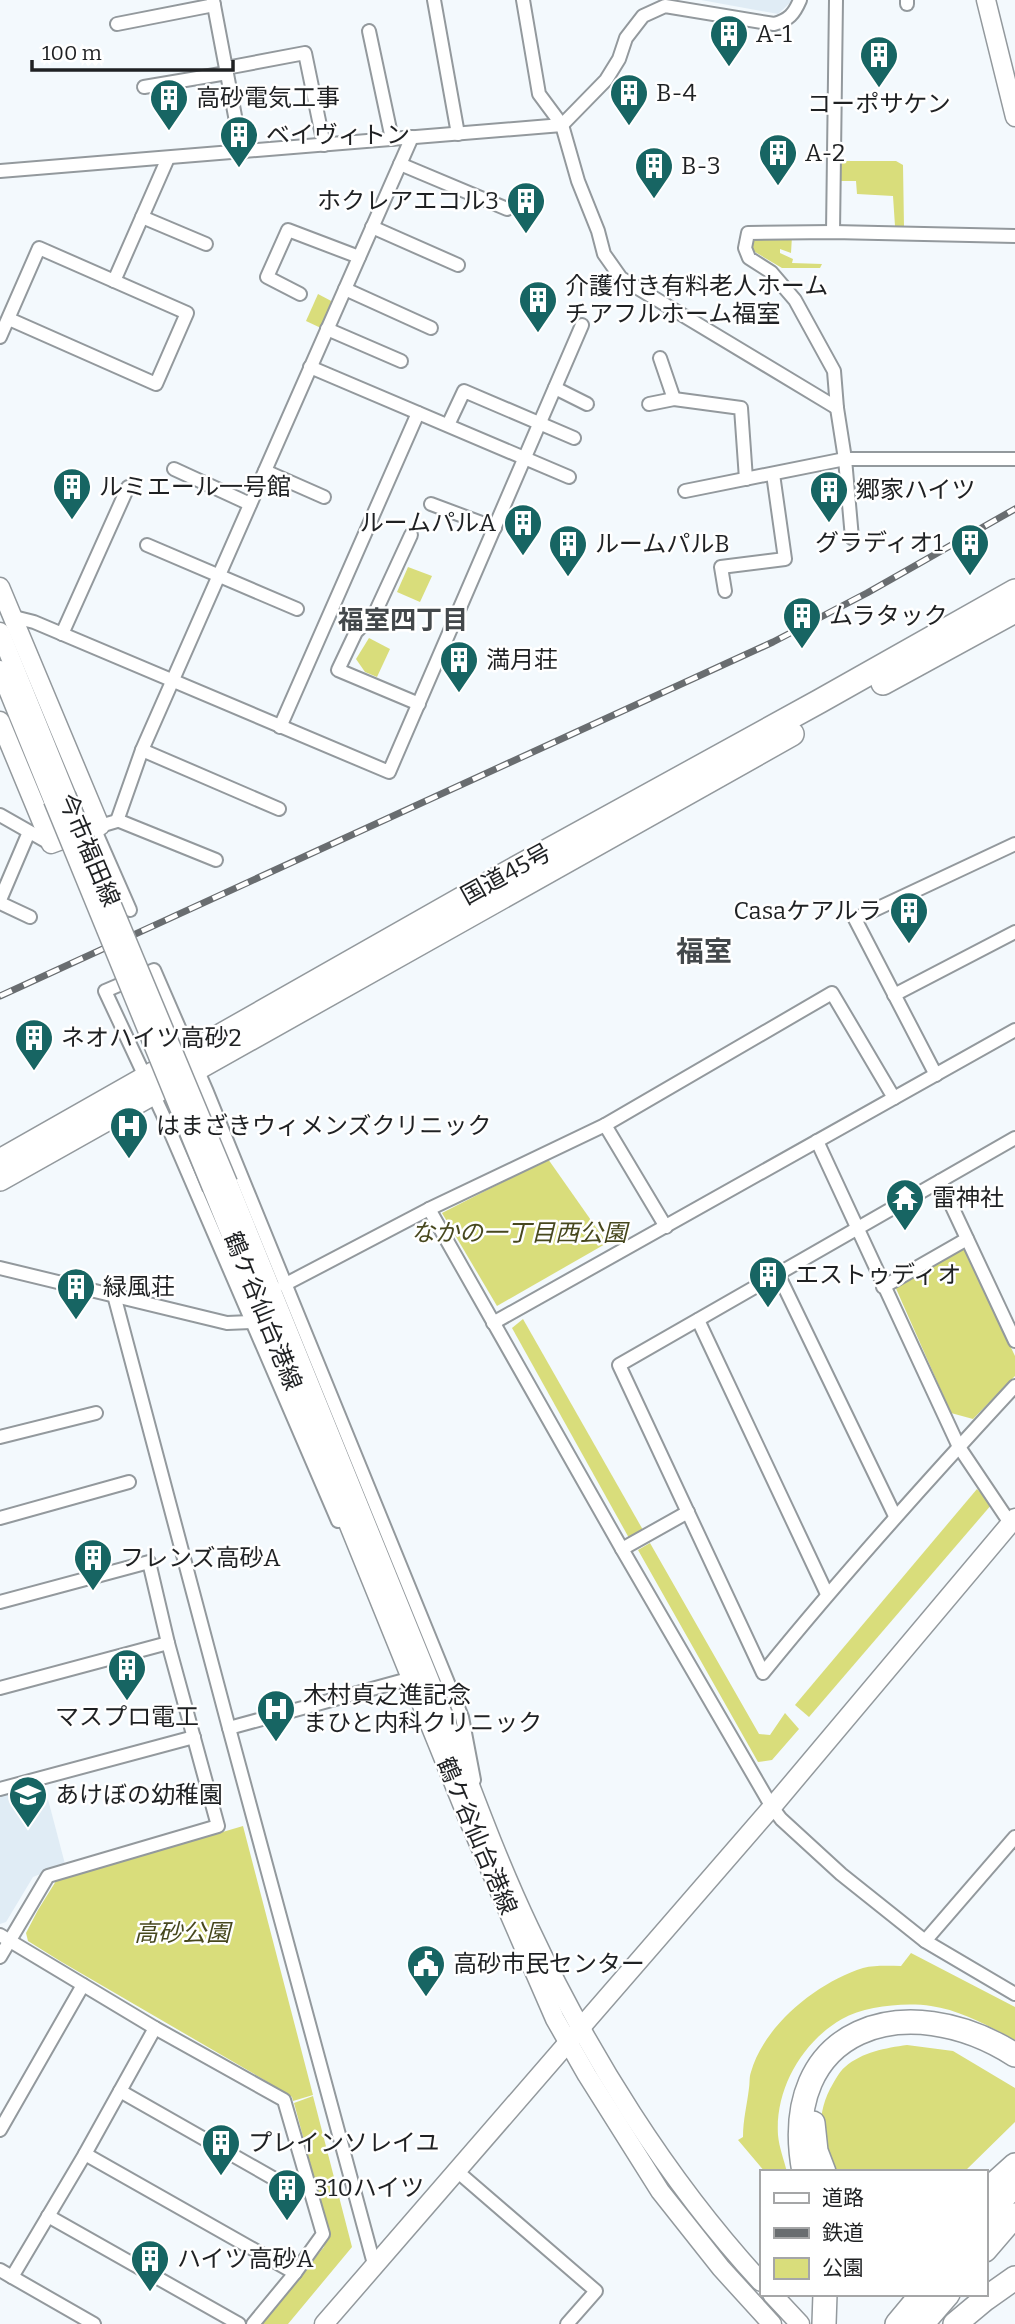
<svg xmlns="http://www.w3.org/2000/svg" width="1015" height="2324" viewBox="0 0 1015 2324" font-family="Bitter,'Noto Sans JP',serif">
	<rect width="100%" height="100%" fill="#f3f9fd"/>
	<g fill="#e0ecf5">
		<polygon points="701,0 793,0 778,14"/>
		<polygon points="44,1784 65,1864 33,1877 6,1922 0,1924 0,1794"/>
	</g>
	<g fill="#d9dd7b">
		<polygon points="836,161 896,161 903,165 904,227 895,226 893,196 857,194 856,181 837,181"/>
		<polygon points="792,236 791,253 780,249 780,253 793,259 792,263 822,264 820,268 782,268 750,249 751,238"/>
		<polygon points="318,294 335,303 323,329 306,321"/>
		<polygon points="408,567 432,576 420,602 397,592"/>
		<polygon points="369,638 390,649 377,677 365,672 356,659"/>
		<polygon points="548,1159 607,1243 497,1306 442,1213"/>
		<polygon points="963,1247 1015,1356 1015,1376 973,1419 951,1413 894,1284"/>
		<polygon points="523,1319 643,1530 629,1538 512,1328"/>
		<polygon points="977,1489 992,1504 809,1717 795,1705"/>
		<polygon points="650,1543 759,1734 770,1735 785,1713 799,1729 772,1760 758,1762 638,1550"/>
		<polygon points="243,1826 313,2095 293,2101 292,2097 261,2078 60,1961 28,1941 26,1933 38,1910 56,1881"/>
		<path d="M911,1953L1015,2007V2040C989,2026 960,2010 931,2006C905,2002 865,2006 842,2019C802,2042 775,2089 778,2135C779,2147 784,2160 787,2172H765L738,2140L743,2137C743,2120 747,2105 749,2088C750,2083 749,2077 751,2072C764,2025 818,1982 863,1968C875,1965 889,1966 901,1966Z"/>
		<path d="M907,2045L953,2051L1015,2088V2122L964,2172H838C820,2145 815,2119 830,2089C834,2082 839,2072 845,2067C862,2052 886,2048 907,2045Z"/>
		<polygon points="313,2096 352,2247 288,2324 262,2324 324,2247 328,2230 294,2103"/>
	</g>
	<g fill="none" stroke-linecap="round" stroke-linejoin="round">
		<defs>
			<g id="street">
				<polyline points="213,0 242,153"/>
				<polyline points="434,0 458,134"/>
				<polyline points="523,0 539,94 562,125 578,181 598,231 604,254 621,278 837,408"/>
				<polyline points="907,0 907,4"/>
				<polyline points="117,24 214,5"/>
				<polyline points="369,31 392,139"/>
				<polyline points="226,68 305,53 324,145"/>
				<polyline points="144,87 227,73"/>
				<polyline points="400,164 507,209"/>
				<path d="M0,171L562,125L606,80L619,59L626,38L643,16L665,6L774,24C789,20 794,14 800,0"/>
				<polyline points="142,217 206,244"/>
				<polyline points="372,227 458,265"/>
				<polyline points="833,232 836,0"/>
				<polyline points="114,281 168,158"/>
				<polyline points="345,289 431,328"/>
				<polyline points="300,294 267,277 288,230 359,257"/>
				<polyline points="327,329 401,361"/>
				<polyline points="0,337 39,248 187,313 156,384 9,319"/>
				<polyline points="660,358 674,399"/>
				<polyline points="310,367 569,477"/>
				<polyline points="555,388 587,404"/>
				<polyline points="649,404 674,399 741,408 746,479"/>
				<polyline points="448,425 464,391 574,438"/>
				<polyline points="174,469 250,504"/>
				<polyline points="265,471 324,497"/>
				<polyline points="685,491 845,459 1015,459"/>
				<polyline points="431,504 495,528"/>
				<polyline points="411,535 375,613 356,632 338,670 419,704"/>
				<polyline points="852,538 845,459 837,408 834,371 795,300 771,272 749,258 745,248 748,233 833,232 1015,236"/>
				<polyline points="147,545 297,609"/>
				<polyline points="725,591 721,567 785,559 773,474"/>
				<polyline points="14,617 34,622 389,772 582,325"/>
				<polyline points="62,634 128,487"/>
				<polyline points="280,727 418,413"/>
				<polyline points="142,750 279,809"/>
				<polyline points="0,815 51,844"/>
				<polyline points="117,820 216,860"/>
				<polyline points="100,826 117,821 142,750 412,137"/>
				<polyline points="94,828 130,910"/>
				<polyline points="0,900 29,832"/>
				<polyline points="0,903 30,917"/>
				<polyline points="894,995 1015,932"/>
				<polyline points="936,1075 855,919 1015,844"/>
				<path d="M1015,1138L619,1365L763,1673C843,1574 928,1480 1015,1386"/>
				<polyline points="817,1141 959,1447 1010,1523"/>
				<polyline points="940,1181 1015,1341"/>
				<polyline points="429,1209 622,1549 772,1807 781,1819 841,1874 925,1941 1015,1994"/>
				<polyline points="666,1227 605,1125 832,993 894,1098"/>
				<polyline points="0,1268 227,1323 251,1322"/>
				<polyline points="778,1274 895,1516"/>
				<polyline points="284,1285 429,1209 605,1125"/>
				<polyline points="883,1287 967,1239"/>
				<polyline points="114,1295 229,1728"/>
				<polyline points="698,1320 827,1594"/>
				<polyline points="493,1323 1015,1030"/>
				<polyline points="0,1437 96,1413"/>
				<polyline points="0,1518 129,1482"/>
				<polyline points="338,1521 163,1115 105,991 154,970 207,1092 462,1717 474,1780"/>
				<polyline points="622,1549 688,1512"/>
				<polyline points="0,1602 149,1562 168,1643 218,1826 48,1876 0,1957"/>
				<polyline points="0,1688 168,1643"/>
				<polyline points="0,1789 194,1737"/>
				<polyline points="0,1935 155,2028 284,2100 323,2234 295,2273 253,2324"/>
				<polyline points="925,1941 1015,1837"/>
				<polyline points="120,2091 294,2190 310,2188"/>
				<polyline points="0,2130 83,1985"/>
				<polyline points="85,2154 295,2273"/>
				<polyline points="458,2172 596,2291 567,2324"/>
				<polyline points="48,2216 239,2324"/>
				<polyline points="374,2264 229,1728 412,1678"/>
				<polyline points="0,2270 12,2277 85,2154 155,2028"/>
				<polyline points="12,2277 94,2324"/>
			</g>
			<g id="secondary">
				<polyline points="986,0 1015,117"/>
				<polyline points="0,587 100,826 51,844 0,721"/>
				<polyline points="0,632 66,795"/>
				<polyline points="0,670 53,800"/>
				<path d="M228,1183C294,1345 360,1507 425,1669C460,1755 489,1843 529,1927C588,2053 667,2180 761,2282"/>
				<polyline points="212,1188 469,1821 555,2019 587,2075 660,2191 721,2268 772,2324"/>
				<polyline points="772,2294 800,2324"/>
				<polyline points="324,2324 772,1807 1015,1518"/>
			</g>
			<g id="highway">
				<polyline points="883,683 1015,611"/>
				<polyline points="0,1161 502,876 820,701 1015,591"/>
				<polyline points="0,1179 792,734"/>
				<polyline points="813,2123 816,2151 824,2172"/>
				<path d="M804,2172C777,2026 907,1986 1015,2055"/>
				<polyline points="985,2192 1015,2165"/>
				<polyline points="985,2219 1015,2184"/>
				<polyline points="985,2250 1015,2215"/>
				<polyline points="824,2324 825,2294"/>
				<polyline points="897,2324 922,2294"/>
				<polyline points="922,2324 948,2294"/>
				<polyline points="955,2324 985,2299 1015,2278"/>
			</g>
		</defs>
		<use href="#street" stroke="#93999d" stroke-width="16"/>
		<use href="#secondary" stroke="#93999d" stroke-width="21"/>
		<use href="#highway" stroke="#93999d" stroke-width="26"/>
		<use href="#street" stroke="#fff" stroke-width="12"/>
		<use href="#secondary" stroke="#fff" stroke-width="18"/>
		<use href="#highway" stroke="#fff" stroke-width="23"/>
		<defs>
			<polyline id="rail" points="0,996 773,642 867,593 1015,509"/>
		</defs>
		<use href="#rail" stroke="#696d70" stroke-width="7"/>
		<use href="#rail" stroke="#fff" stroke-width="4.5" stroke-dasharray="13" stroke-linecap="butt"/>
		<defs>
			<g id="secondary-bridge">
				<polyline points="66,795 228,1183"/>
				<polyline points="53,800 212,1188"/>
			</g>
		</defs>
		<use href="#secondary-bridge" stroke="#93999d" stroke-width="21" stroke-linecap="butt"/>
		<use href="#secondary-bridge" stroke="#fff" stroke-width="18"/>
	</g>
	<defs>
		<symbol id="building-pin" viewBox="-11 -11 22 30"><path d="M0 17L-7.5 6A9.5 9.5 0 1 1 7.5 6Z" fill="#176563" stroke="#fff"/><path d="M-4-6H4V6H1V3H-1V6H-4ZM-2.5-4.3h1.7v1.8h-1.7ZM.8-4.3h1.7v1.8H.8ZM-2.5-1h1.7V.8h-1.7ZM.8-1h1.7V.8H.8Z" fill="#fff"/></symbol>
		<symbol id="hospital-pin" viewBox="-11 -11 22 30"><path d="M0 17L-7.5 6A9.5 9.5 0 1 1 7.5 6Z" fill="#176563" stroke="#fff"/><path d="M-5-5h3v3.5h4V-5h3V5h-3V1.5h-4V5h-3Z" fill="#fff"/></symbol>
		<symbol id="temple-pin" viewBox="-11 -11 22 30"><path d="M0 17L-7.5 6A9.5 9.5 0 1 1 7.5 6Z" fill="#176563" stroke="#fff"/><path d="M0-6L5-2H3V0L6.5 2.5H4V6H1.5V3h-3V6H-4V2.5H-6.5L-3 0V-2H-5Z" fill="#fff"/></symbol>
		<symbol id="school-pin" viewBox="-11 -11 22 30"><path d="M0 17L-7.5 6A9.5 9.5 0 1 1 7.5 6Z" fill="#176563" stroke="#fff"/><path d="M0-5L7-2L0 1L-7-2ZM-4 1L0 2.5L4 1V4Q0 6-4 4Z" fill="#fff"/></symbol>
		<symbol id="civic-pin" viewBox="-11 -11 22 30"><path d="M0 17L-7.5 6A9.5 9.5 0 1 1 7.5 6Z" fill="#176563" stroke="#fff"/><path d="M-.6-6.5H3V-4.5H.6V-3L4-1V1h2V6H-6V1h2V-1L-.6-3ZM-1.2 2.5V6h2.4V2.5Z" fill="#fff"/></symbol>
	</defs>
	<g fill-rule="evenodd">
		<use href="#building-pin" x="707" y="12" width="44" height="60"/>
		<use href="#building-pin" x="857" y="33" width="44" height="60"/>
		<use href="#building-pin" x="607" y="71" width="44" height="60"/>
		<use href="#building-pin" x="147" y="76" width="44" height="60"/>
		<use href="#building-pin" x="217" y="113" width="44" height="60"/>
		<use href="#building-pin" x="756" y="131" width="44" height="60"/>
		<use href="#building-pin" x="632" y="144" width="44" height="60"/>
		<use href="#building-pin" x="504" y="179" width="44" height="60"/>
		<use href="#building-pin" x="516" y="278" width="44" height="60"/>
		<use href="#building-pin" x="50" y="465" width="44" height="60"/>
		<use href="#building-pin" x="807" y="468" width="44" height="60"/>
		<use href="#building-pin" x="501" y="501" width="44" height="60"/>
		<use href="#building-pin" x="948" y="521" width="44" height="60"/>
		<use href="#building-pin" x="546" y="522" width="44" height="60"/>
		<use href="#building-pin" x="780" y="594" width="44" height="60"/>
		<use href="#building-pin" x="437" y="638" width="44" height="60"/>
		<use href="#building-pin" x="887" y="889" width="44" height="60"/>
		<use href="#building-pin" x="12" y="1016" width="44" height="60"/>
		<use href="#hospital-pin" x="107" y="1104" width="44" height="60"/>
		<use href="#temple-pin" x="883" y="1176" width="44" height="60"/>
		<use href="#building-pin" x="746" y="1253" width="44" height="60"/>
		<use href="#building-pin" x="54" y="1265" width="44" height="60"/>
		<use href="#building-pin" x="71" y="1536" width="44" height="60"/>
		<use href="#building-pin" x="105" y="1646" width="44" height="60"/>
		<use href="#hospital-pin" x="254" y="1687" width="44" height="60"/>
		<use href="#school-pin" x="6" y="1773" width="44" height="60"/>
		<use href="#civic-pin" x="404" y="1942" width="44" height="60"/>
		<use href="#building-pin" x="199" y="2121" width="44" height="60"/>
		<use href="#building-pin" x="265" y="2166" width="44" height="60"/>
		<use href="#building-pin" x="128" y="2237" width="44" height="60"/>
	</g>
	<g text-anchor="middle" stroke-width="5" stroke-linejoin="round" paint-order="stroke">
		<g font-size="24" fill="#1f2123" stroke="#fff" text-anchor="start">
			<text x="756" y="42">A-1</text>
			<text x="656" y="101">B-4</text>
			<text x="196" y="106">高砂電気工事</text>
			<text x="879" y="112" text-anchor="middle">コーポサケン</text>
			<text x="266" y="143">ベイヴィトン</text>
			<text x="805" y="161">A-2</text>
			<text x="681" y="174">B-3</text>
			<text x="499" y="209" text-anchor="end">ホクレアエコル3</text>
			<text x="565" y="294">介護付き有料老人ホーム<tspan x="565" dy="28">チアフルホーム福室</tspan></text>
			<text x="99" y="495">ルミエール一号館</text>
			<text x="856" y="498">郷家ハイツ</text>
			<text x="496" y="531" text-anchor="end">ルームパルA</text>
			<text x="943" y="551" text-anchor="end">グラディオ1</text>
			<text x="595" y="552">ルームパルB</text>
			<text x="829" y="624">ムラタック</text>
			<text x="486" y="668">満月荘</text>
			<text x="882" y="919" text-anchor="end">Casaケアルラ</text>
			<text x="61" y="1046">ネオハイツ高砂2</text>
			<text x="156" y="1134">はまざきウィメンズクリニック</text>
			<text x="932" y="1206">雷神社</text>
			<text x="795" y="1283">エストゥディオ</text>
			<text x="103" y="1295">緑風荘</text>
			<text x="120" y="1566">フレンズ高砂A</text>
			<text x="303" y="1703">木村貞之進記念<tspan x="303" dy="28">まひと内科クリニック</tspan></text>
			<text x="127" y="1725" text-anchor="middle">マスプロ電工</text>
			<text x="55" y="1803">あけぼの幼稚園</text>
			<text x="453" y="1972">高砂市民センター</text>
			<text x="248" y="2151">プレインソレイユ</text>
			<text x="314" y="2196">310ハイツ</text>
			<text x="177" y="2267">ハイツ高砂A</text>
		</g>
		<g font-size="24" fill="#1f2123" stroke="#fff">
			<text transform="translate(89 850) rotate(67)" y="8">今市福田線</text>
			<text transform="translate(506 874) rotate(-29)" y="8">国道45号</text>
			<text transform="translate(263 1311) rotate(68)" y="8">鶴ケ谷仙台港線</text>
			<text transform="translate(477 1836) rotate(67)" y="8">鶴ケ谷仙台港線</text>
		</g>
		<g font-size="24" font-style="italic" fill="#47481e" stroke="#fff">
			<text x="519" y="1241">なかの一丁目西公園</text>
			<text x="182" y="1941">高砂公園</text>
		</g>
		<g font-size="26" font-weight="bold" fill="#43484b" stroke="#fff">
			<text x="403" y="629">福室四丁目</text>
		</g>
		<g font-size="28" font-weight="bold" fill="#43484b" stroke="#fff">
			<text x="704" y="961">福室</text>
		</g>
	</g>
	<rect x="760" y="2170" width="228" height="126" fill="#ffffff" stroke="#a5a6a7" stroke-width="2"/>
	<rect x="774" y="2193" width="35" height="10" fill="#ffffff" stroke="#a5a6a7" stroke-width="2"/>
	<text x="822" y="2205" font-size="21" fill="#1f2123">道路</text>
	<rect x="774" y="2228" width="35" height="10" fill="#696d70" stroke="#a5a6a7" stroke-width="2"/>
	<text x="822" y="2240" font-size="21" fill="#1f2123">鉄道</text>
	<rect x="774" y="2258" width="35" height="21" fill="#d9dd7b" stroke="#a5a6a7" stroke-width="2"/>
	<text x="822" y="2275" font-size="21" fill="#1f2123">公園</text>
	<path d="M32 60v10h201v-10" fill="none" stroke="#1f2123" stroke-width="3.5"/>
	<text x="42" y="60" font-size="21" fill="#1f2123" stroke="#ffffff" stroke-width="5" paint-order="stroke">100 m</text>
</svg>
